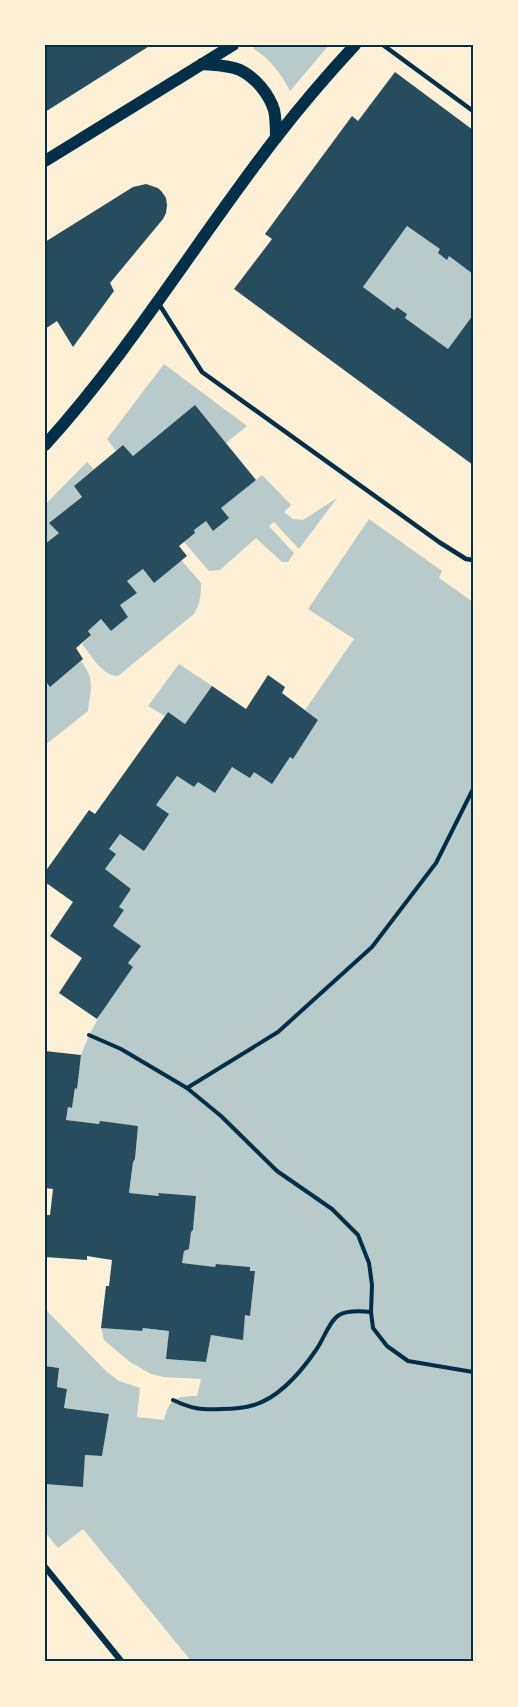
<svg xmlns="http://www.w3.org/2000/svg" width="518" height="1707" viewBox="0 0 518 1707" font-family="Roboto,sans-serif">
	<rect width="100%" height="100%" fill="#fdf0d5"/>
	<g fill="#b9caca">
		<path d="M259,45H329L290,91C281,73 270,59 253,48Z"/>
		<polygon points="407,226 440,249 447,259 449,256 473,274 473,315 448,349 405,318 407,314 397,307 394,310 363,287"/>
		<polygon points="164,364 247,426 226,443 195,406 133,456 123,445 116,451 107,439"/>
		<polygon points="87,462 94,469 74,486 82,497 50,523 59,533 45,544 45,505"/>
		<polygon points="262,475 291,505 284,512 293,519 303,520 337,498 299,549 274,522 269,526 294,553 288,562 282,562 256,538 220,570 209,571 184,542 195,533 194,530 206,521 213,531 221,508"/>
		<path d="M369,519L442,571L439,578L473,602V1662H192L83,1529L58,1548L45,1532V1484L83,1487L85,1455L102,1456L109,1414L64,1408L67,1389L57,1387L59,1368L45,1366V1309L107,1372L119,1381L140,1388L137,1417L164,1420C169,1399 175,1396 197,1396L201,1379L164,1377L151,1374L130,1362L104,1340L101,1328L142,1331L143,1328L169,1331L167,1359L206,1362L211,1335L245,1315H250L255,1271H250V1267L216,1264L215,1267L182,1263L184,1251L189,1249L191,1232L193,1230L196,1197L159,1193V1196L129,1193L133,1162L135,1159L138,1126L100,1122L99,1124L66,1120L68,1107L72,1108L81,1055L89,1035L104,1008L133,967L128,963L140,946L113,926L124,910L119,907L131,889L105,869L109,849L120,834L168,814L156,805L177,776L194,787L198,782L215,793L232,767L254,772L290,757L293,758L318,720L305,710L354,639L308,609Z"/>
		<path d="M181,560L201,583C201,595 200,604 194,614L118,676C102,676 91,655 82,644L91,635L88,631L101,619L111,631L128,617L120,605L137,593L127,581L143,569L154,583Z"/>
		<path d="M81,661C95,679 91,689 88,711L45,745V680L51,686Z"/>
		<polygon points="179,664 212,686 185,724 168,712 165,716 148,706"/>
	</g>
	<g fill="#264d5e">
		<polygon points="45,45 151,45 45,112"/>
		<polygon points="395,72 473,130 473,274 449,256 447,260 438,253 440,249 407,226 363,287 394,310 397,307 407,314 405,318 448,349 473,315 473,465 234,289 272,239 265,234 301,185 352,116 358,121"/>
		<polygon points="146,184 158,188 162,192 166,198 167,205 166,213 163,219 110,283 114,291 73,347 57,321 45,329 45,242 133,187"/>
		<polygon points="195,405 256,480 221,508 229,518 213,531 206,521 194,530 195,533 179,546 187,556 154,583 143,569 127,581 137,593 120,605 128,617 111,631 101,619 88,631 91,635 76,648 83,659 50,687 45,680 45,544 59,533 49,523 82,497 74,486 116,451 123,445 133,456"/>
		<polygon points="268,675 285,687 282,693 318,720 293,759 290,757 272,784 254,772 250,778 232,767 215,793 198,782 194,787 177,776 156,805 169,814 144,851 120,834 109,849 116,854 105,869 131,889 119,907 124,910 113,926 141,946 128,963 133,967 97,1019 59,993 82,958 50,936 73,902 45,882 45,872 89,810 95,814 168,712 185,724 212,686 246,709"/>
		<polygon points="45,1051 81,1055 77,1089 75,1088 72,1108 68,1107 66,1120 99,1124 100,1121 138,1126 135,1159 133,1162 129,1193 159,1196 158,1193 196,1196 193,1230 191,1232 189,1249 184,1251 182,1263 215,1267 216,1264 250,1267 250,1271 255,1271 250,1316 245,1315 243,1340 211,1335 206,1362 166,1359 169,1331 143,1328 142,1331 101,1328 106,1286 109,1286 112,1260 87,1256 87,1260 45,1257 47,1215 50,1215 53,1189 45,1188"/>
		<polygon points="45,1366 59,1368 57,1387 67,1389 64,1408 109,1414 102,1456 85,1455 83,1487 45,1484"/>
	</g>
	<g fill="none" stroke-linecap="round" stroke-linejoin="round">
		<g stroke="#003049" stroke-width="4">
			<polyline points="89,1035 121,1049 187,1088 221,1116 277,1171 332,1209 358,1235 369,1263 372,1285 371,1312 373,1328 387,1346 408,1361 473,1372"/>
			<polyline points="187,1088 278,1032 372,947 436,863 473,789"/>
			<path d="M173,1400C192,1409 201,1410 222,1409C232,1409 244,1408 254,1405C280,1397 301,1372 316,1350C323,1341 329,1321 339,1315C348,1310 361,1311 371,1312"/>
		</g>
		<g stroke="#003049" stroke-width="4.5">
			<polyline points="383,45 473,111"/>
			<polyline points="159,304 202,372 439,542 466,559 473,560"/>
		</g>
		<polyline stroke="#003049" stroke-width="6" points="45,1567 122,1662"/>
		<g stroke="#003049" stroke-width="12">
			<path d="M202,64C215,65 229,65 240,70C255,77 269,94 274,110C276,119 276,129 276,138"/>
			<polyline points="45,161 233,45"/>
			<path d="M45,445C131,350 197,240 275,139C300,107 327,75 355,45"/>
		</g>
	</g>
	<rect width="518" height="1707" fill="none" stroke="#fdf0d5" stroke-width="93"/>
	<rect x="46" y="46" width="426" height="1614" fill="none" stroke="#003049" stroke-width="2"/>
</svg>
